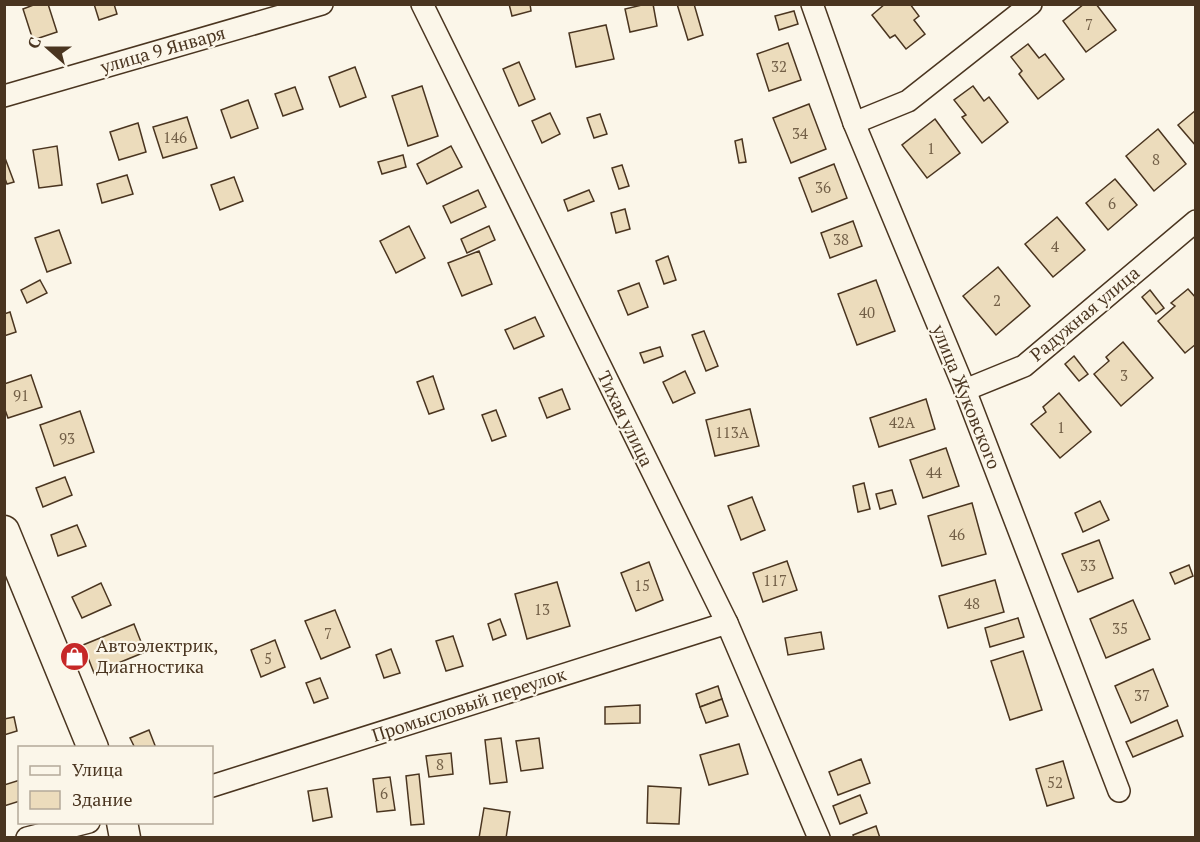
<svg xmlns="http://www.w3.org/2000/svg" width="1200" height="842" viewBox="0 0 1200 842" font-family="'PT Serif',serif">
	<rect width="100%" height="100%" fill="#fbf6e9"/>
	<g fill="#ecdcbc" stroke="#4a3520" stroke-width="1.5">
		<polygon points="36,4 48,4 57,32 33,40 23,9"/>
		<polygon points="94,4 114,4 117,14 99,20"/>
		<polygon points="509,4 530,4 531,11 512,16"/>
		<polygon points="646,4 653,4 657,26 630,32 625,9"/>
		<polygon points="677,4 694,4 703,35 688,40"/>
		<polygon points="885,4 910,4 919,16 914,20 925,34 906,49 895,35 890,38 872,15"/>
		<polygon points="1084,4 1096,4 1116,30 1086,52 1063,21"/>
		<polygon points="794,11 798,24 779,30 775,16"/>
		<polygon points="606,25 614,59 576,67 569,33"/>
		<polygon points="788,43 801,80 769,91 757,54"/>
		<polygon points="1028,44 1039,58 1045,54 1064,79 1038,99 1019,74 1022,71 1011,57"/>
		<polygon points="519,62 535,99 519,106 503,69"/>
		<polygon points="355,67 366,97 340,107 329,77"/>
		<polygon points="422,86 438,136 408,146 392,96"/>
		<polygon points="973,86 984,101 989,97 1008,122 982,143 962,117 966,115 954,100"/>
		<polygon points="295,87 303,109 283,116 275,94"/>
		<polygon points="248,100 258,128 231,138 221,110"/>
		<polygon points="809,104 826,149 791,163 773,118"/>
		<polygon points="1196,110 1196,146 1178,125"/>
		<polygon points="550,113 560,134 542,143 532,121"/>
		<polygon points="600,114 607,134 594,138 587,118"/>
		<polygon points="187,117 197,148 163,158 153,127"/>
		<polygon points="935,119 960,153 927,178 902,145"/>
		<polygon points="138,123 146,152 119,160 110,132"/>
		<polygon points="1158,129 1186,164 1154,191 1126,156"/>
		<polygon points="742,139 746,162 739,163 735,141"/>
		<polygon points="57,146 62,185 39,188 33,150"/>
		<polygon points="451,146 462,167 427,184 417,164"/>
		<polygon points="403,155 406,167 382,174 378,162"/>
		<polygon points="5,158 14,182 7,184 4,176"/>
		<polygon points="834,164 847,198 812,212 799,178"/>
		<polygon points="622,165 629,186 619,189 612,168"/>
		<polygon points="127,175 133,194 102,203 97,184"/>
		<polygon points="234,177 243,201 220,210 211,185"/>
		<polygon points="1115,179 1137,205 1108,230 1086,203"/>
		<polygon points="478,190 486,207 451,223 443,206"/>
		<polygon points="589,190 594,201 568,211 564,200"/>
		<polygon points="625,209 630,229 616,233 611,213"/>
		<polygon points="1057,217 1085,250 1053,277 1025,244"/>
		<polygon points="853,221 862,246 830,258 821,233"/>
		<polygon points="409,226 425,258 396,273 380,241"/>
		<polygon points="489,226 495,240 467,253 461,239"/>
		<polygon points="59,230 71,263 47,272 35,238"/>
		<polygon points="479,251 492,284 462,296 448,263"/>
		<polygon points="668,256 676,280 664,284 656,261"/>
		<polygon points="998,267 1030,306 996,335 963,296"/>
		<polygon points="40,280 47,293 27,303 21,290"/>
		<polygon points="876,280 895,331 857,345 838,294"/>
		<polygon points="639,283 648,307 628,315 618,291"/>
		<polygon points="1188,289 1196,298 1196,344 1185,353 1158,321 1175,306 1171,303"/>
		<polygon points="1150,290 1164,308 1156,314 1142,297"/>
		<polygon points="10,312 16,332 4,336 4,314"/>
		<polygon points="535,317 544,336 514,349 505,330"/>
		<polygon points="704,331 718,366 706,371 692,335"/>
		<polygon points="1123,342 1153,378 1121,406 1094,374 1109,361 1106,357"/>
		<polygon points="660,347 663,356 644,363 640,353"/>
		<polygon points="1074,356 1088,374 1079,381 1065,364"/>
		<polygon points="685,371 695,393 673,403 663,382"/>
		<polygon points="31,375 42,407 8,418 4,407 4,384"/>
		<polygon points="433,376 444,409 429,414 417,382"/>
		<polygon points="562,389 570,409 547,418 539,398"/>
		<polygon points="1059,393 1091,432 1060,458 1031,424 1046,412 1043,407"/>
		<polygon points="926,399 935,429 879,447 870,418"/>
		<polygon points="750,409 759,446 715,456 706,420"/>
		<polygon points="496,410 506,436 492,441 482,415"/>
		<polygon points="80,411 94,452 54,466 40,425"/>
		<polygon points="946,448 959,486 923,498 910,460"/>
		<polygon points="65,477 72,495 43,507 36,488"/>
		<polygon points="864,483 870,509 858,512 853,486"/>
		<polygon points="892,490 896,504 880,509 876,494"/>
		<polygon points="752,497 765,530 741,540 728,506"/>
		<polygon points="1100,501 1109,520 1083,532 1075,513"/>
		<polygon points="972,503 986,554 942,566 928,516"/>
		<polygon points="77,525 86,546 58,556 51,535"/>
		<polygon points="1099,540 1113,578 1078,592 1062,554"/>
		<polygon points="787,561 797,590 763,602 753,573"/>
		<polygon points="649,562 663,600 636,611 621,573"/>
		<polygon points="1189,565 1193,576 1175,584 1170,573"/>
		<polygon points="995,580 1004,612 948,628 939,596"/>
		<polygon points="557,582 570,626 527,639 515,594"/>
		<polygon points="101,583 111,605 82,618 72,597"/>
		<polygon points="1133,600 1150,639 1106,658 1090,619"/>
		<polygon points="335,610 350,647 321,659 305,621"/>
		<polygon points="1018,618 1024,637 990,647 985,628"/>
		<polygon points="500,619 506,635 493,640 488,624"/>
		<polygon points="134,624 145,652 94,673 83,645"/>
		<polygon points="821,632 824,649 788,655 785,638"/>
		<polygon points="453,636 463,666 446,671 436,641"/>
		<polygon points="275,640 285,667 261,677 251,650"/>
		<polygon points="391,649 400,673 384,678 376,655"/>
		<polygon points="1023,651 1042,710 1010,720 991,661"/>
		<polygon points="1153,669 1168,706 1131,723 1115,686"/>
		<polygon points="320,678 328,698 314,703 306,683"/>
		<polygon points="718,686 722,699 700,707 696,694"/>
		<polygon points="722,699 728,716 706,723 700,707"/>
		<polygon points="640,705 640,723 605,724 605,707"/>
		<polygon points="14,717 17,731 4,735 4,719"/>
		<polygon points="1177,720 1183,736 1133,757 1126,742"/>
		<polygon points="149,730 156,748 135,748 130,738"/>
		<polygon points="501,738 507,782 490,784 485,740"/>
		<polygon points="539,738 543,768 521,771 516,741"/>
		<polygon points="739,744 748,774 709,785 700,755"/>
		<polygon points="451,753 453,774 429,777 426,756"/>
		<polygon points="861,759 870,783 838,795 829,772"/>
		<polygon points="1063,761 1074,798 1047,806 1036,769"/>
		<polygon points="419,774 424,824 411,825 406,776"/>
		<polygon points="390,777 395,810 377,812 373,779"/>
		<polygon points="20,780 20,801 4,806 4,785"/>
		<polygon points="648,786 681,788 679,824 647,823"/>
		<polygon points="327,788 332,817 313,821 308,791"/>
		<polygon points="860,795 867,813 840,824 833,806"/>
		<polygon points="484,808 510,812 506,838 479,838"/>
		<polygon points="876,826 880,838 854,838 853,835"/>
	</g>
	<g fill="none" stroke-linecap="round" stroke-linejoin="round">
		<defs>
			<g id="street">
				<polyline points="422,4 727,623 819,838"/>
				<polyline points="812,4 854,123 965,390 1119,791"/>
				<polyline points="4,96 322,4"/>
				<polyline points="854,123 908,101 1031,4"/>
				<polyline points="965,390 1024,366 1196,221"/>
				<polyline points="212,786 727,623"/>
				<polyline points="27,838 89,822"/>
			</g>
			<g id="secondary">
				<polyline points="4,531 93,748"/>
				<polyline points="122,822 125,838"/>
			</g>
		</defs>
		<use href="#street" stroke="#4a3520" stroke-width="24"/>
		<use href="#secondary" stroke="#4a3520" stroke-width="33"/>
		<use href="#street" stroke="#fbf6e9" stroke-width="21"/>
		<use href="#secondary" stroke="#fbf6e9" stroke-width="30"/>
	</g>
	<defs>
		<symbol id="shop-disc" viewBox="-11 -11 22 22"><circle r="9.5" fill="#c62828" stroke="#fbf6e9"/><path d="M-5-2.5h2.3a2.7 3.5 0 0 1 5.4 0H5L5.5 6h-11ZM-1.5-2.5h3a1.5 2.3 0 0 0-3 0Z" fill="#fff"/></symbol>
	</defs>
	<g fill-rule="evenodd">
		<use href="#shop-disc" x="58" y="640" width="33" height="33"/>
	</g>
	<g text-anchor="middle" stroke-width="4.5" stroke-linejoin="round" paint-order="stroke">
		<g font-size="15" fill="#725f47">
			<text x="1089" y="30">7</text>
			<text x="779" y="72">32</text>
			<text x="800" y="139">34</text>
			<text x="175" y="143">146</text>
			<text x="931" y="154">1</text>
			<text x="1156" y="165">8</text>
			<text x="823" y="193">36</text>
			<text x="1112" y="209">6</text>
			<text x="841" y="245">38</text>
			<text x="1055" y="252">4</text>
			<text x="997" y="306">2</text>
			<text x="867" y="318">40</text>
			<text x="1124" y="381">3</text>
			<text x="21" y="401">91</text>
			<text x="902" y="428">42А</text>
			<text x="1061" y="433">1</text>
			<text x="732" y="438">113А</text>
			<text x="67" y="444">93</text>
			<text x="934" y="478">44</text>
			<text x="957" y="540">46</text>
			<text x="1088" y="571">33</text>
			<text x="775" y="586">117</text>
			<text x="642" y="591">15</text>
			<text x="972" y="609">48</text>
			<text x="542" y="615">13</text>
			<text x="1120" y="634">35</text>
			<text x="328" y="639">7</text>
			<text x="268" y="664">5</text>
			<text x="1142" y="701">37</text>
			<text x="440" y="770">8</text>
			<text x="1055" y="788">52</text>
			<text x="384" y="799">6</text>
		</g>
		<g font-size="18" fill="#4a3520" stroke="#fbf6e9">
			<text transform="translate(163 50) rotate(-16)" y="6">улица 9 Января</text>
			<text transform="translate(1085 314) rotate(-40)" y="6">Радужная улица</text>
			<text transform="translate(966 397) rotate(68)" y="6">улица Жуковского</text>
			<text transform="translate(625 419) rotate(64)" y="6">Тихая улица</text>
			<text transform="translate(469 705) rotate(-18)" y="6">Промысловый переулок</text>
		</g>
		<g font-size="18" fill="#4a3520" stroke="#fbf6e9" text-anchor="start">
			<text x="96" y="652">Автоэлектрик,<tspan x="96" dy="21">Диагностика</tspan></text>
		</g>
	</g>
	<rect width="1200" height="842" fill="none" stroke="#4a3520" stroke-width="12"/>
	<rect x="18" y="746" width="195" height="78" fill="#fbf6e9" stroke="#b4a999" stroke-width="1.5"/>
	<rect x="30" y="766" width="30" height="9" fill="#fbf6e9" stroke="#b4a999" stroke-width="1.5"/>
	<text x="72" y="776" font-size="18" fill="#4a3520">Улица</text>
	<rect x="30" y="791" width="30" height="18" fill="#ecdcbc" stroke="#b4a999" stroke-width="1.5"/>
	<text x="72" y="806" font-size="18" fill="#4a3520">Здание</text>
	<g transform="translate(48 48) rotate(291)" stroke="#fbf6e9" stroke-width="4.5" paint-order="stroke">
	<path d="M0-4.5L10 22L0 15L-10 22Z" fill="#4a3520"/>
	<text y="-9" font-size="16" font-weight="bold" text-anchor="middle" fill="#4a3520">С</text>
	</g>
</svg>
